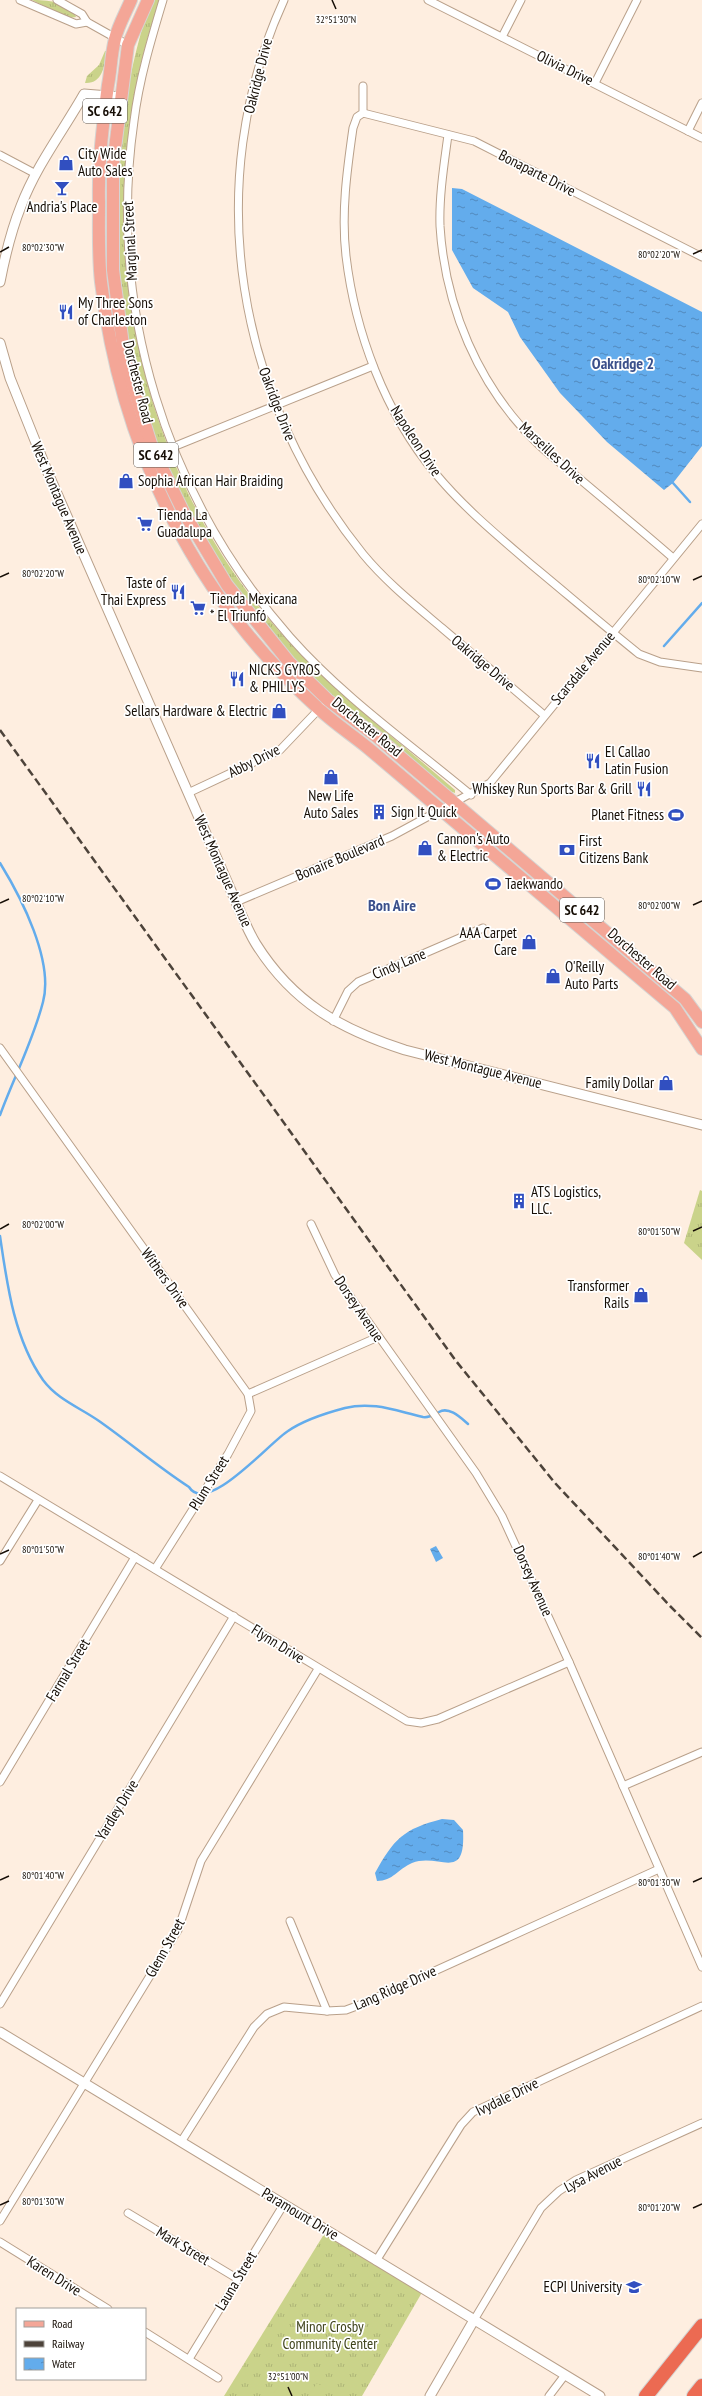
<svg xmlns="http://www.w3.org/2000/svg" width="702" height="2396" viewBox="0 0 702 2396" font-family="'PT Sans Narrow',sans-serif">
	<defs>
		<pattern id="grass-tufts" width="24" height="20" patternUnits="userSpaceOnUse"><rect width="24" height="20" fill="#cad38a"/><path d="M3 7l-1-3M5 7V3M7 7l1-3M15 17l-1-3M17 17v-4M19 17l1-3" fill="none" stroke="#adb476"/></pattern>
		<pattern id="water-ripples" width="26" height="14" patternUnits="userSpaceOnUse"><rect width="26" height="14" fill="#63acec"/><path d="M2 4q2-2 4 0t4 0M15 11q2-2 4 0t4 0" fill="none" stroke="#518abd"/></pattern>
	</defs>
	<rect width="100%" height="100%" fill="#feeee0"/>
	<g fill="url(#grass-tufts)">
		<path d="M32,0C45,0 71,1 76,17L68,18Z"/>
		<path d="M151,0H160C84,209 131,464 279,631C331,690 395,738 455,790V793C444,790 434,779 425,772C402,753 379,735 357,717C141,545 65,259 151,0Z"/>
		<path d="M105,51H107V54C104,67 102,84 85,83L87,76L99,65Z"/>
		<polygon points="700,1190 702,1191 702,1260 684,1243"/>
		<polygon points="326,2231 424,2289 362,2396 224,2396"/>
	</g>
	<g fill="#cad38a">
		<polygon points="290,2370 303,2379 292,2396 276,2396 273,2394"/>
		<polygon points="317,2383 327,2390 323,2396 308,2396"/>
	</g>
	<g fill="url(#water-ripples)">
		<polygon points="452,188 462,189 702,312 702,446 673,483 664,490 607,442 560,393 520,337 508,312 473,288 452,250"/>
		<polygon points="436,1546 443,1558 436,1562 430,1549"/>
		<path d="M442,1819L454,1820L463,1830C466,1884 439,1852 412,1863C398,1869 393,1881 377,1881L375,1873C394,1839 403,1829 442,1819Z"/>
	</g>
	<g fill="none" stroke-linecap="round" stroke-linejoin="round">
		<g stroke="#63acec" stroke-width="2.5">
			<polyline points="673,483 690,502"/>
			<polyline points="664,646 702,603"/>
			<path d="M0,863C21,897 54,961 43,1002C33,1041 14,1077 0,1115"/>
			<path d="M0,1236C7,1284 14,1339 43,1380C58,1400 79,1407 99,1421C129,1442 158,1467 189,1487C207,1516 270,1442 288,1431C304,1420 326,1413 345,1408C373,1401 396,1411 423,1417C430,1418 433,1415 439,1412C449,1406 461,1418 468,1424"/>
		</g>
		<defs>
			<g id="minor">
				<polyline points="20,0 76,24 87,22"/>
				<polyline points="57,0 82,14 87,22 128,45"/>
				<path d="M163,0C151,40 139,80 134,121C107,308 166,496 290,637C343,697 410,744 471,795"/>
				<path d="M284,0C199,185 237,398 363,554C386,582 415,605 442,628C476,657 510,686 544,715"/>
				<polyline points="428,0 702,138"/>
				<polyline points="502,37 521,0"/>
				<polyline points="595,83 637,0"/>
				<path d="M363,86V113L357,117L353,128C347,170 341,213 346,256C355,332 385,413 435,473C464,508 498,536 533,566C568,595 603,625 639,654L660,662L702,668"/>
				<polyline points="363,113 474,141 702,257"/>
				<polyline points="688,131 702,103"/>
				<path d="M448,135C444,165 439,196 440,226C445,306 478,386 537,443C550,456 566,467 581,480C612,506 643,532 673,558"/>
				<polyline points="0,155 36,174"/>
				<polyline points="173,447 373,366"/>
				<polyline points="188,793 280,750 321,707"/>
				<polyline points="236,902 392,836 490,783 702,524"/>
				<polyline points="333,1021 348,991 358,982 483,928"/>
				<polyline points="0,1048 248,1394 251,1411 228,1454 155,1569"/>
				<polyline points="311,1224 335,1275 476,1473 502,1516 569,1662 702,1967"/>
				<polyline points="248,1394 378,1337"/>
				<polyline points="0,1476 407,1721 421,1723 438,1719 569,1662"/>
				<polyline points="0,1561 38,1500"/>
				<polyline points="0,1782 135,1557"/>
				<polyline points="623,1786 702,1752"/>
				<polyline points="290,1921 327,2011"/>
				<polyline points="0,2004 234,1616"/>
				<polyline points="181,2142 254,2027 267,2014 284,2007 327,2011 346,2010 362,2004 659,1869"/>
				<polyline points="128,2213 238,2279"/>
				<polyline points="0,2221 178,1930 201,1861 318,1669"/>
				<polyline points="0,2242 108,2309"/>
				<polyline points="376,2261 461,2125 473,2112 702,2006"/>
				<polyline points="474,2320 541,2208 559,2191 576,2180 702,2123"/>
				<polyline points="145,2332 218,2378"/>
				<polyline points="189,2359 284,2204"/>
				<polyline points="549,2396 565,2375"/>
			</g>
			<g id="tertiary">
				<path d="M0,282C5,256 11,231 21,206C36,166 63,131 84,94L121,97"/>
				<path d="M0,343L10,378L48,473L236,902C242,916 248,931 256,944C293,1003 340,1029 405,1050L702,1125"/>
				<polyline points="0,2032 600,2396"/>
				<polyline points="430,2396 474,2320"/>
			</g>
			<g id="primary">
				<path d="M131,0C126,12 118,26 115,39C111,54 111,70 108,85C103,124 98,162 99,202C99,229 98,256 101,282C121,447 194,597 319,709C334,723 352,735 368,748L675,1008L702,1049"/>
				<polyline points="148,0 128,45 113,164 113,270 125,360 152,447 184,513 227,585 289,662 328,700 377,737 685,999 702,1022"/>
			</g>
			<g id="motorway">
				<polyline points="646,2396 702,2326"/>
				<polyline points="694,2396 702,2386"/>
			</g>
		</defs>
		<use href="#minor" stroke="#b9a08a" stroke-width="9"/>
		<use href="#tertiary" stroke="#b9a08a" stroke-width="11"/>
		<use href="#primary" stroke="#d5d4d2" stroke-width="14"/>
		<use href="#motorway" stroke="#d5d4d2" stroke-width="16"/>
		<use href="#minor" stroke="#fff" stroke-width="7"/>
		<use href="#tertiary" stroke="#fff" stroke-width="9"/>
		<use href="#primary" stroke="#f4a697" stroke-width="12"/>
		<use href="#motorway" stroke="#ec6a52" stroke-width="14"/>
		<polyline stroke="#4d433a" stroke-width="2.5" stroke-dasharray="8 4" stroke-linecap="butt" points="0,730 456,1361 555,1483 670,1606 702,1638"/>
	</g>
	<path fill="none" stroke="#160e06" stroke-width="1.5" d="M332,0L336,9M0,252L9,247M693,254L702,250M0,577L9,573M693,580L702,576M0,903L9,899M693,905L702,901M0,1229L9,1224M693,1231L702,1227M0,1554L9,1550M693,1557L702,1552M0,1880L9,1876M693,1882L702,1878M0,2205L9,2201M693,2208L702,2204M288,2387L292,2396"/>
	<defs>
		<symbol id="shop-bare" viewBox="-9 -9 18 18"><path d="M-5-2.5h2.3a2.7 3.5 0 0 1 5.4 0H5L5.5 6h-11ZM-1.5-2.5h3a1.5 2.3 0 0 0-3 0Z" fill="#314fc0" stroke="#fff" stroke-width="2.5" paint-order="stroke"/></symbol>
		<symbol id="bar-bare" viewBox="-9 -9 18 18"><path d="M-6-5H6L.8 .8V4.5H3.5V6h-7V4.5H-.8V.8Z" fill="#314fc0" stroke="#fff" stroke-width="2.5" paint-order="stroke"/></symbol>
		<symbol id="restaurant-bare" viewBox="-9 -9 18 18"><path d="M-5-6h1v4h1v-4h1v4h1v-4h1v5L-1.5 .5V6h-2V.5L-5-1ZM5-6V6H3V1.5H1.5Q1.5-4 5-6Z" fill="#314fc0" stroke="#fff" stroke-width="2.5" paint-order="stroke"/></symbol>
		<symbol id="supermarket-bare" viewBox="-9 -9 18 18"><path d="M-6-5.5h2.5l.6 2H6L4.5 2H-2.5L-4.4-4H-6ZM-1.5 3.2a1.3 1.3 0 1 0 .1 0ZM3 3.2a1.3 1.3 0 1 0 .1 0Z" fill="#314fc0" stroke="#fff" stroke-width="2.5" paint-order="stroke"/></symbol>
		<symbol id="building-bare" viewBox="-9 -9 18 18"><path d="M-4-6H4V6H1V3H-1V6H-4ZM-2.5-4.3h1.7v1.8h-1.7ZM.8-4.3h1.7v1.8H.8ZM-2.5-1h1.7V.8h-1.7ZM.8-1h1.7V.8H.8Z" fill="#314fc0" stroke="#fff" stroke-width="2.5" paint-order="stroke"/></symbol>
		<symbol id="stadium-bare" viewBox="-9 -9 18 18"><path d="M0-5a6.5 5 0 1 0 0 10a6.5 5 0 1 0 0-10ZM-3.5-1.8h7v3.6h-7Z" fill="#314fc0" stroke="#fff" stroke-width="2.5" paint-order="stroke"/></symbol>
		<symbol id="bank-bare" viewBox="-9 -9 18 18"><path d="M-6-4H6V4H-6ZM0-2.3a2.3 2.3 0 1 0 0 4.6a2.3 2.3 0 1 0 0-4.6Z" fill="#314fc0" stroke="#fff" stroke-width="2.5" paint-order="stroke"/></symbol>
		<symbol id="university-bare" viewBox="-9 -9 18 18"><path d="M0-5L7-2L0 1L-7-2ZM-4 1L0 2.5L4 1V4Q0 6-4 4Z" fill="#314fc0" stroke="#fff" stroke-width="2.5" paint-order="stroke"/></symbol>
	</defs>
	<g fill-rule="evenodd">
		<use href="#shop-bare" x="55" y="152" width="22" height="22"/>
		<use href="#bar-bare" x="51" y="177" width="22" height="22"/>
		<use href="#restaurant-bare" x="55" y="301" width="22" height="22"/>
		<use href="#shop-bare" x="115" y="470" width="22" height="22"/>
		<use href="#supermarket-bare" x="134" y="513" width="22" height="22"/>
		<use href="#restaurant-bare" x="167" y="581" width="22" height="22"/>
		<use href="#supermarket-bare" x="187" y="597" width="22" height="22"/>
		<use href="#restaurant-bare" x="226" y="668" width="22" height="22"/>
		<use href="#shop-bare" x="268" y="700" width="22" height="22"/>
		<use href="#restaurant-bare" x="582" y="750" width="22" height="22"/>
		<use href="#shop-bare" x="320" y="766" width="22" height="22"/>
		<use href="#restaurant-bare" x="633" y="778" width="22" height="22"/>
		<use href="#building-bare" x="368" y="801" width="22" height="22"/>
		<use href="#stadium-bare" x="665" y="804" width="22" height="22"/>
		<use href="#shop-bare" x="414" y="837" width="22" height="22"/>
		<use href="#bank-bare" x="556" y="839" width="22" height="22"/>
		<use href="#stadium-bare" x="482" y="873" width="22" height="22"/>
		<use href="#shop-bare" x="518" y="931" width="22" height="22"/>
		<use href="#shop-bare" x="542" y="965" width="22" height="22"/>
		<use href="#shop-bare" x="655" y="1072" width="22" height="22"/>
		<use href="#building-bare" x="508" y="1190" width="22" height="22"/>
		<use href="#shop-bare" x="630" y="1284" width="22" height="22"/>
		<use href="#university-bare" x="623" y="2276" width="22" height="22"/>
	</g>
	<g text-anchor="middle" stroke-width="3.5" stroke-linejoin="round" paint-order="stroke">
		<g fill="#fff" stroke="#5c5651" stroke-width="1">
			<rect x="83" y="99" width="44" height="24" rx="3"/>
			<rect x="134" y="443" width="44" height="24" rx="3"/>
			<rect x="560" y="898" width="44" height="24" rx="3"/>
		</g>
		<g font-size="14" font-weight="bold" fill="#160e06">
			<text x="105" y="116">SC 642</text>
			<text x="156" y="460">SC 642</text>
			<text x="582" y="915">SC 642</text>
		</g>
		<g font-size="15" fill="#160e06" stroke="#fff">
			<text transform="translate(565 68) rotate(26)" y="5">Olivia Drive</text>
			<text transform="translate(258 76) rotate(-76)" y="5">Oakridge Drive</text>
			<text transform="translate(537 173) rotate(27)" y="5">Bonaparte Drive</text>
			<text transform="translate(130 241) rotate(-93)" y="5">Marginal Street</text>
			<text transform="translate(138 382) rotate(76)" y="5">Dorchester Road</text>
			<text transform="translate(277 404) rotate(69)" y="5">Oakridge Drive</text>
			<text transform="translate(416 441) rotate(57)" y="5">Napoleon Drive</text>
			<text transform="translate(552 453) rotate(43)" y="5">Marseilles Drive</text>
			<text transform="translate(59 498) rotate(67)" y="5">West Montague Avenue</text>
			<text transform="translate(483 663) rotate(40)" y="5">Oakridge Drive</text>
			<text transform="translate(583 668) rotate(-50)" y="5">Scarsdale Avenue</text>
			<text transform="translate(367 727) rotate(39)" y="5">Dorchester Road</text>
			<text transform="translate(254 761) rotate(-27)" y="5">Abby Drive</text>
			<text transform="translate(340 858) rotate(-23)" y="5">Bonaire Boulevard</text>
			<text transform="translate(223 871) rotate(66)" y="5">West Montague Avenue</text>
			<text transform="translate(642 959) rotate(41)" y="5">Dorchester Road</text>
			<text transform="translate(399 964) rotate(-23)" y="5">Cindy Lane</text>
			<text transform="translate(483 1069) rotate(14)" y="5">West Montague Avenue</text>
			<text transform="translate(165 1278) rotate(54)" y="5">Withers Drive</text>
			<text transform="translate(359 1309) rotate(56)" y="5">Dorsey Avenue</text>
			<text transform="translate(209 1483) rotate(-58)" y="5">Plum Street</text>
			<text transform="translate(533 1581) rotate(66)" y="5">Dorsey Avenue</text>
			<text transform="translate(278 1644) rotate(32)" y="5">Flynn Drive</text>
			<text transform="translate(68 1670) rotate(-59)" y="5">Farmal Street</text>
			<text transform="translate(117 1810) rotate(-59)" y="5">Yardley Drive</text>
			<text transform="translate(165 1948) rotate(-61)" y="5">Glenn Street</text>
			<text transform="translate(395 1988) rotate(-24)" y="5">Lang Ridge Drive</text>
			<text transform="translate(507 2097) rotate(-26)" y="5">Ivydale Drive</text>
			<text transform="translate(593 2174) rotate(-27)" y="5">Lysa Avenue</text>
			<text transform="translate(300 2214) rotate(31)" y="5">Paramount Drive</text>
			<text transform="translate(183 2246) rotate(31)" y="5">Mark Street</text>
			<text transform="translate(54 2276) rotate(32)" y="5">Karen Drive</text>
			<text transform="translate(236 2281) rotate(-59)" y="5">Launa Street</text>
		</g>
		<g font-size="15" fill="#160e06" stroke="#fff" text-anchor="start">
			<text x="78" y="159">City Wide<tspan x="78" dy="17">Auto Sales</tspan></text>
			<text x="62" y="212" text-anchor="middle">Andria's Place</text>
			<text x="78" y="308">My Three Sons<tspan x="78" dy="17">of Charleston</tspan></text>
			<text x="138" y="486">Sophia African Hair Braiding</text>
			<text x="157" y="520">Tienda La<tspan x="157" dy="17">Guadalupa</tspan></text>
			<text x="166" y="588" text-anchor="end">Taste of<tspan x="166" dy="17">Thai Express</tspan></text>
			<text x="210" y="604">Tienda Mexicana<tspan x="210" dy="17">* El Triunfó</tspan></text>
			<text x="249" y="675">NICKS GYROS<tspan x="249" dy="17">&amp; PHILLYS</tspan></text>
			<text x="267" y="716" text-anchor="end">Sellars Hardware &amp; Electric</text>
			<text x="605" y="757">El Callao<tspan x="605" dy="17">Latin Fusion</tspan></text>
			<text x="632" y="794" text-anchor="end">Whiskey Run Sports Bar &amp; Grill</text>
			<text x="331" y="801" text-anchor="middle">New Life<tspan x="331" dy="17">Auto Sales</tspan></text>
			<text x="391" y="817">Sign It Quick</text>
			<text x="664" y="820" text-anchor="end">Planet Fitness</text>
			<text x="437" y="844">Cannon's Auto<tspan x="437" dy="17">&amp; Electric</tspan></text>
			<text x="579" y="846">First<tspan x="579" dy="17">Citizens Bank</tspan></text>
			<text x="505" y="889">Taekwando</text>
			<text x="517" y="938" text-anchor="end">AAA Carpet<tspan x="517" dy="17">Care</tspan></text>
			<text x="565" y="972">O'Reilly<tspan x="565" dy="17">Auto Parts</tspan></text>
			<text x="654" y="1088" text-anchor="end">Family Dollar</text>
			<text x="531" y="1197">ATS Logistics,<tspan x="531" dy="17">LLC.</tspan></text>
			<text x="629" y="1291" text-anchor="end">Transformer<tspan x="629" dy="17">Rails</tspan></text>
			<text x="622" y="2292" text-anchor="end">ECPI University</text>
		</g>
		<g font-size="15" fill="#40441d" stroke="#fff">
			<text x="330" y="2332">Minor Crosby<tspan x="330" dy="17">Community Center</tspan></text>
		</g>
		<g font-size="16" font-weight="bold" fill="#3b508b" stroke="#fff">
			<text x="623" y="369">Oakridge 2</text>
			<text x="392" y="911">Bon Aire</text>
		</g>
	</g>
	<g font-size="10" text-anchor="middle" fill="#160e06" stroke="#fff" stroke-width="3.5" stroke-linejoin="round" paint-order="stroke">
		<text x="336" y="23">32°51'30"N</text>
		<text x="43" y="251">80°02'30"W</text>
		<text x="659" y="258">80°02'20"W</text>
		<text x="43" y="577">80°02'20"W</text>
		<text x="659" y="583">80°02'10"W</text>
		<text x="43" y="902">80°02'10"W</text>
		<text x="659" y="909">80°02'00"W</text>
		<text x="43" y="1228">80°02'00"W</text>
		<text x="659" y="1235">80°01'50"W</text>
		<text x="43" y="1553">80°01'50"W</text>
		<text x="659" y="1560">80°01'40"W</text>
		<text x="43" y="1879">80°01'40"W</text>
		<text x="659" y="1886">80°01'30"W</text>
		<text x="43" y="2205">80°01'30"W</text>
		<text x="659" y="2211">80°01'20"W</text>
		<text x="288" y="2380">32°51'00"N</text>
	</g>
	<rect x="16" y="2308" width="130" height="72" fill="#ffffff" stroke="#a29f9b"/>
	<rect x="24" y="2321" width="20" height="6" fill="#f4a697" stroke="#a29f9b"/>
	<text x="52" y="2328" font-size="12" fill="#160e06">Road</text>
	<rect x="24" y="2341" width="20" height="6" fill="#4d433a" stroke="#a29f9b"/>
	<text x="52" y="2348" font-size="12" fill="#160e06">Railway</text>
	<rect x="24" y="2358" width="20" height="12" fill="url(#water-ripples)" stroke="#a29f9b"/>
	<text x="52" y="2368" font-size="12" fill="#160e06">Water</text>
</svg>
